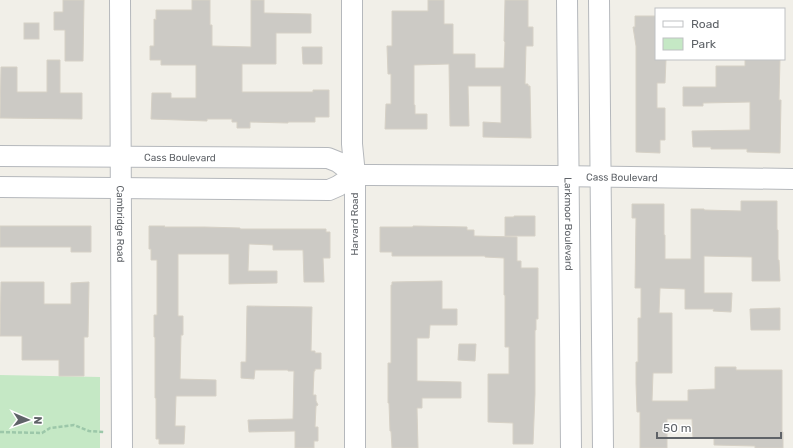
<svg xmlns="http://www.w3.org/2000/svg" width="793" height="448" viewBox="0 0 793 448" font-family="Rubik,sans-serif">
	<rect width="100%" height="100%" fill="#f1efe8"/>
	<polygon fill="#c5e8c5" points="0,375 100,377 100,448 0,448"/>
	<g fill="#cccac5" stroke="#d6d1c6">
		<polygon points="63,0 84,0 83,61 65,61 65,30 54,30 54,12 63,12"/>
		<polygon points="192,0 210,0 210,25 212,25 212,46 251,47 251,0 264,0 264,13 311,14 311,33 276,33 276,64 242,64 242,92 313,92 313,90 329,90 329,117 315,117 315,122 288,122 288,123 250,122 250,128 237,128 237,122 232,122 232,119 207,119 207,121 151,119 152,93 171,93 171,98 196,98 196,65 161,65 161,60 150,60 150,46 154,46 154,19 156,20 156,10 192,10"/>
		<polygon points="428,0 444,0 444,24 453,24 453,54 475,54 475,68 504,68 505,42 504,41 505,0 528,0 528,27 533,27 533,46 526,46 525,84 528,84 528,86 530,86 531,138 483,137 483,122 501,123 501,86 468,86 469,126 450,126 449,64 414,65 414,105 415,105 415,114 427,114 427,129 385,129 386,104 391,104 391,74 388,74 387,46 392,46 392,11 428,11"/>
		<polygon points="635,16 656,16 656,59 666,59 665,83 657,83 657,108 665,108 665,140 660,140 660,153 636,152 636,46 633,27 635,27"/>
		<rect x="24" y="23" width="15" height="16"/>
		<polygon points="302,47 322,47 322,64 303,64"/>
		<polygon points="745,59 780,59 779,100 781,100 780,153 747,152 747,149 711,149 711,147 693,147 692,131 750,130 750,102 703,103 703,106 683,106 683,87 716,87 716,66 745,66"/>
		<polygon points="47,60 60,60 60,93 82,93 82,119 0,118 1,67 17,67 17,92 47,92"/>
		<polygon points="741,201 777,201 777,230 778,230 778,260 779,260 780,281 752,281 752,257 704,256 704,293 732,293 731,312 713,311 714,309 685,309 685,289 660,288 659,313 672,313 672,373 653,373 652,401 688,401 688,390 715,389 715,367 736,367 736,370 782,370 782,432 783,432 783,448 755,448 755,446 714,445 714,438 693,438 692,419 667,419 667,448 640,448 640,412 637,412 636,383 636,362 638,362 638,318 641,318 641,288 635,288 636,218 632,218 632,204 664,204 664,235 665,235 665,259 691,259 691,209 704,209 704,210 741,211"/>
		<polygon points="514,216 535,216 535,236 505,236 505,217 514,217"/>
		<polygon points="0,226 91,226 91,252 71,252 71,247 0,247"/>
		<polygon points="149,226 165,226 164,227 204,227 240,228 240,229 326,229 326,232 330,232 330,258 323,258 324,282 304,282 303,250 273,250 273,245 249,244 248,271 277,271 277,283 229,284 229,254 178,254 178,316 183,316 183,335 181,335 180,379 216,380 216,396 176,396 175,426 185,426 184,444 159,444 159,439 156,439 156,398 155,398 155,337 154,337 154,315 157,315 157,260 151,260 151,249 149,249"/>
		<polygon points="413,226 467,227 467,230 474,230 474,236 517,237 517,261 521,261 521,268 538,268 538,319 536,319 536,330 535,330 535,394 533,444 513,444 513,423 488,422 488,374 509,374 509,347 505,347 505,295 504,295 504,258 485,257 485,256 392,256 392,252 380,252 380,227 413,227"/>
		<polygon points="442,281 442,309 457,309 457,325 430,325 429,338 417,338 417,381 461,382 461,398 422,398 422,408 417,408 418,448 392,448 391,431 390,431 389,403 388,403 388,363 391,363 391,285 392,285 392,282"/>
		<polygon points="1,282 44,282 44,304 71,304 71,283 89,282 88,337 84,337 84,376 59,376 59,360 22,360 22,336 0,336"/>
		<polygon points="247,306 312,307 311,351 315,351 315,353 321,353 321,369 315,369 315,371 314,371 313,395 316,395 316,401 318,405 316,406 315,427 318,427 318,441 314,441 314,448 295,448 295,431 249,432 248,420 293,419 294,371 288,371 288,370 255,370 254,379 241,378 241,362 246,362"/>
		<polygon points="780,308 780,330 751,330 750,309"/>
		<polygon points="459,344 476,344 475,361 458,360"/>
	</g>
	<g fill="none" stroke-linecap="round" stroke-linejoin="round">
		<defs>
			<g id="minor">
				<path id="s1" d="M120,0L122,448"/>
				<polyline points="352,0 352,144 355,175 355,448"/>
				<path id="s2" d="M567,0L571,448"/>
				<polyline points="599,0 603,448"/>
				<path id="s3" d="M0,156L328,158L338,162L355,175"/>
				<path id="s4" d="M0,187L329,190L338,186L355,175H370L555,176L793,179"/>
			</g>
		</defs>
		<use href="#minor" stroke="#b5b8bc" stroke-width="22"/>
		<polyline stroke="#9cc7a9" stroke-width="2.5" stroke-dasharray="4 2" stroke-linecap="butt" points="0,432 42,433 50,428 74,425 89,431 104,432"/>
		<use href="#minor" stroke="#fff" stroke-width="20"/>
	</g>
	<g text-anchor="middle" stroke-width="4" stroke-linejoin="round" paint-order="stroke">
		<g font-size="10" fill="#5f6368" stroke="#fff">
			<text dy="4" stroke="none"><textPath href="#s3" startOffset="180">Cass Boulevard</textPath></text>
			<text dy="4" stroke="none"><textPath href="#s4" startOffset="626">Cass Boulevard</textPath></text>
			<text dy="4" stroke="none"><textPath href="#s1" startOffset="224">Cambridge Road</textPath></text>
			<text transform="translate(354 224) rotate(-90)" y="4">Harvard Road</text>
			<text dy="4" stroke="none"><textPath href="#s2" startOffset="224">Larkmoor Boulevard</textPath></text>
		</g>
	</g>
	<rect x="655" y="8" width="130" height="52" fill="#ffffff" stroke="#bfc1c3"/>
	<rect x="663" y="21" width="20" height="6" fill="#ffffff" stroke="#bfc1c3"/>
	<text x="691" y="28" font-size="12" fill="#5f6368">Road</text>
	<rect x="663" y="38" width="20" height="12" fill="#c5e8c5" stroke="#bfc1c3"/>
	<text x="691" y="48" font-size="12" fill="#5f6368">Park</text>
	<g transform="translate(28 420) rotate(92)" stroke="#ffffff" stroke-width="3" paint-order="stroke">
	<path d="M0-3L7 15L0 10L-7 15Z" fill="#5f6368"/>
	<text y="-6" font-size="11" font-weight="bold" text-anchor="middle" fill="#5f6368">N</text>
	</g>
	<path d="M657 432v6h124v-6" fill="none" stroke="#5f6368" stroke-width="2"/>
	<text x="663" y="432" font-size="12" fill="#5f6368" stroke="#ffffff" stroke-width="3" paint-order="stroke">50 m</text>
</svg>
